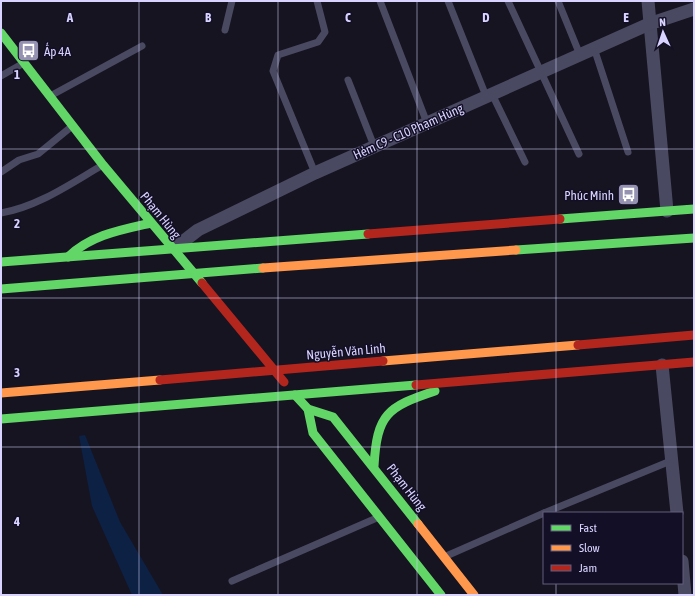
<svg xmlns="http://www.w3.org/2000/svg" width="695" height="596" viewBox="0 0 695 596" font-family="'Asap Condensed',sans-serif">
	<rect width="100%" height="100%" fill="#161421"/>
	<polygon fill="#0d2144" points="85,435 120,522 163,595 132,595 92,506 79,436"/>
	<g fill="none" stroke-linecap="round" stroke-linejoin="round">
		<g stroke="#4a4962" stroke-width="7">
			<polyline points="380,1 427,123"/>
			<polyline points="448,1 486,96"/>
			<polyline points="508,1 579,154"/>
			<polyline points="558,1 580,55"/>
			<polyline points="225,30 232,1"/>
			<polyline points="594,48 628,152"/>
			<polyline points="1,76 22,64"/>
			<polyline points="348,80 374,146"/>
			<polyline points="492,94 525,162"/>
			<polyline points="52,95 142,46"/>
			<polyline points="1,172 19,160 38,154 71,127"/>
			<polyline points="315,173 273,71 278,55 318,42 325,32 317,1"/>
			<path d="M1,213C37,207 70,184 101,166"/>
			<polyline points="544,513 673,460"/>
			<polyline points="444,557 544,513"/>
			<polyline points="232,581 379,517"/>
		</g>
		<g stroke="#4a4962" stroke-width="13">
			<polyline points="648,1 667,211"/>
			<polyline points="176,247 198,230 315,173 649,24 694,9"/>
			<polyline points="662,365 677,513"/>
			<polyline points="682,561 685,595"/>
		</g>
		<g stroke="#63d668" stroke-width="9">
			<polyline points="1,33 103,165 202,283"/>
			<polyline points="560,219 694,209"/>
			<polyline points="516,250 694,238"/>
			<path d="M68,257C91,235 120,230 151,223"/>
			<polyline points="1,262 368,234"/>
			<polyline points="1,289 263,268"/>
			<polyline points="295,395 308,409 333,417 418,524"/>
			<polyline points="308,409 313,433 441,595"/>
			<polyline points="1,419 416,385"/>
			<path d="M374,466C377,414 387,407 435,391"/>
		</g>
		<g stroke="#ff974d" stroke-width="9">
			<polyline points="263,268 516,250"/>
			<polyline points="383,361 578,345"/>
			<polyline points="1,393 160,380"/>
			<polyline points="418,524 474,595"/>
		</g>
		<g stroke="#b3261e" stroke-width="9">
			<polyline points="368,234 560,219"/>
			<polyline points="202,283 284,382"/>
			<polyline points="578,345 694,335"/>
			<polyline points="160,380 383,361"/>
			<polyline points="416,385 694,362"/>
		</g>
	</g>
	<path fill="none" stroke="#d9d4ff" stroke-width="1" stroke-opacity="0.55" d="M139,1V595M278,1V595M417,1V595M556,1V513M1,149H694M1,298H694M1,447H694M556,583V595"/>
	<defs>
		<symbol id="bus-square" viewBox="-11 -11 22 22"><rect x="-9" y="-9" width="18" height="18" rx="4" fill="#9591b1" stroke="#130f26"/><path d="M-5-6H5V4H4V6H2V4H-2V6H-4V4H-5ZM-3.5-4V0h7V-4ZM-3.5 1.2v1.5H-2V1.2ZM2 1.2v1.5H3.5V1.2Z" fill="#fff"/></symbol>
	</defs>
	<g fill-rule="evenodd">
		<use href="#bus-square" x="16" y="38" width="25" height="25"/>
		<use href="#bus-square" x="616" y="182" width="25" height="25"/>
	</g>
	<g text-anchor="middle" stroke-width="3" stroke-linejoin="round" paint-order="stroke">
		<g font-size="13" fill="#d9d4ff" stroke="#130f26" text-anchor="start">
			<text x="44" y="56">Ấp 4A</text>
			<text x="614" y="200" text-anchor="end">Phúc Minh</text>
		</g>
		<g font-size="13" fill="#d9d4ff" stroke="#130f26">
			<text transform="translate(408 131) rotate(-24)" y="5">Hẻm C9 - C10 Phạm Hùng</text>
			<text transform="translate(161 215) rotate(51)" y="5">Phạm Hùng</text>
			<text transform="translate(346 351) rotate(-5)" y="5">Nguyễn Văn Linh</text>
			<text transform="translate(407 487) rotate(52)" y="5">Phạm Hùng</text>
		</g>
	</g>
	<g font-size="13" text-anchor="middle" font-weight="bold" fill="#d9d4ff" stroke="#130f26" stroke-width="3" stroke-linejoin="round" paint-order="stroke">
		<text x="70" y="22">A</text>
		<text x="208" y="22">B</text>
		<text x="348" y="22">C</text>
		<text x="486" y="22">D</text>
		<text x="626" y="22">E</text>
		<text x="17" y="79">1</text>
		<text x="17" y="228">2</text>
		<text x="17" y="377">3</text>
		<text x="17" y="526">4</text>
	</g>
	<rect width="695" height="596" fill="none" stroke="#d9d4ff" stroke-width="4"/>
	<rect x="543" y="512" width="140" height="72" fill="#130f26" stroke="#625e7d"/>
	<rect x="551" y="525" width="20" height="6" fill="#63d668" stroke="#625e7d"/>
	<text x="579" y="532" font-size="12" fill="#d9d4ff">Fast</text>
	<rect x="551" y="545" width="20" height="6" fill="#ff974d" stroke="#625e7d"/>
	<text x="579" y="552" font-size="12" fill="#d9d4ff">Slow</text>
	<rect x="551" y="565" width="20" height="6" fill="#b3261e" stroke="#625e7d"/>
	<text x="579" y="572" font-size="12" fill="#d9d4ff">Jam</text>
	<g transform="translate(663 32) rotate(357)" stroke="#130f26" stroke-width="3" paint-order="stroke">
	<path d="M0-3L7 15L0 10L-7 15Z" fill="#d9d4ff"/>
	<text y="-6" font-size="11" font-weight="bold" text-anchor="middle" fill="#d9d4ff">N</text>
	</g>
</svg>
